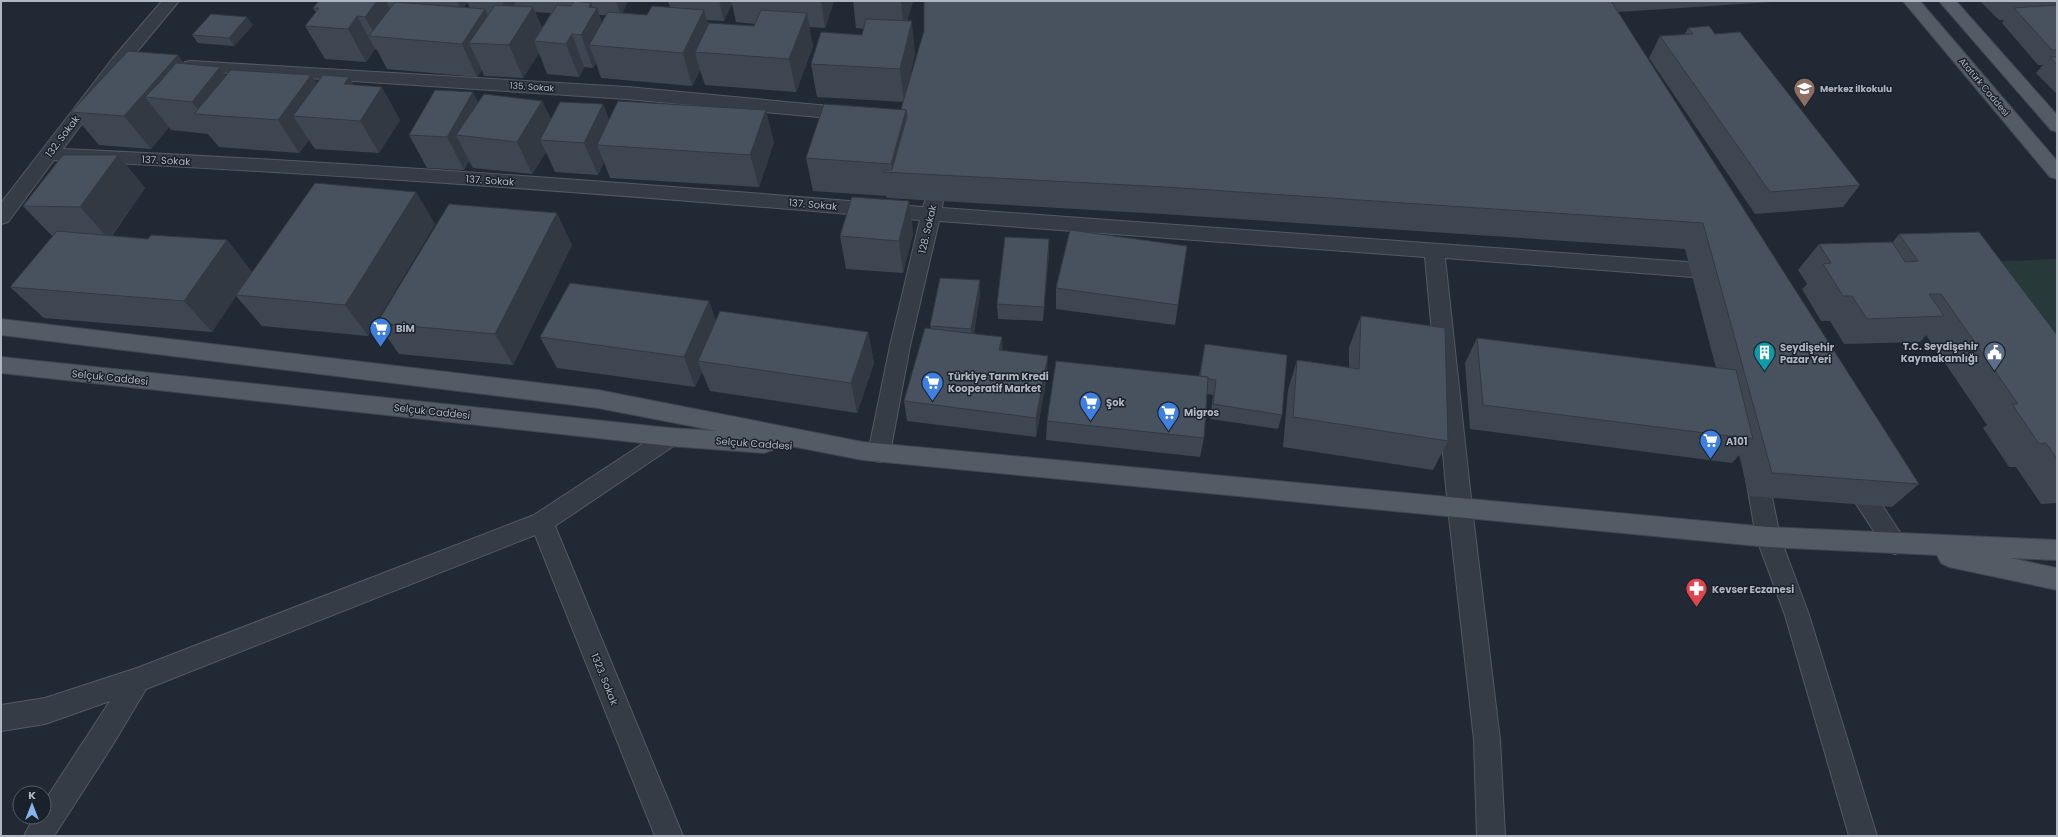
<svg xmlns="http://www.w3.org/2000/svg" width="2058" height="837" viewBox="0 0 2058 837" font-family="Poppins,sans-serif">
	<rect width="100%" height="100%" fill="#212a34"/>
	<polygon fill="#273a39" points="2057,259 2057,353 1986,262"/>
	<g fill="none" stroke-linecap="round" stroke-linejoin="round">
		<defs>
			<g id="minor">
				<path d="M162,1H179L125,66L63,149C350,162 636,183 923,207L927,195L934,193L941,195L943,200L942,208L1715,264L1722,266L1726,277L1723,282L1716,284L1709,282L1706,278L1445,258L1472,508L1500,740L1505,836H1477L1474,740L1448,508L1425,257L939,221L910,346L890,453L887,460L879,462L871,460L868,453L890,346L920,220C631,195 343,174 54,160L8,222L1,224V203L113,58Z"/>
				<polygon points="191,61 627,87 851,108 857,110 860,114 857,118 851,120 627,99 185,70 182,66 185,62"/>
				<polygon points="670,428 678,431 681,437 678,443 555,526 683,836 655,836 535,535 146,689 112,746 54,836 24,836 34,817 44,817 44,802 110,701 45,724 1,731 1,705 45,698 137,668 534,515 662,431"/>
				<polygon points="1755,458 1763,460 1766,467 1780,537 1809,615 1877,836 1849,836 1785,615 1756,537 1744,467 1747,460"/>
				<polygon points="1853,470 1861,473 1903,537 1907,544 1903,551 1895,554 1887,551 1845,487 1842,480 1845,473"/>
			</g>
			<g id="major">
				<polygon points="1903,1 1920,1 2057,161 2057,179 2050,177"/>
				<polygon points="1939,1 1956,1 2057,115 2057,132 2051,130"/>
				<polygon points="1,319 598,390 863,442 1768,527 2057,540 2057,560 2010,558 2057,568 2057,590 1949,567 1941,563 1937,555 1768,547 863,460 775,443 772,450 764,453 670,446 1,373 1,357 670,428 717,431 598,408 1,335"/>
			</g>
		</defs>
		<use href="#minor" stroke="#525a63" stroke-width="2"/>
		<use href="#major" stroke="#3e454f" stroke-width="2"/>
		<use href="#minor" fill="#353c45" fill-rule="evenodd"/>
		<use href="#major" fill="#535b65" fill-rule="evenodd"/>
	</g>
	<g fill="#3e4751" fill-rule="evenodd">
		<path d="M319,1H628L622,13L647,15L670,7L668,1H834L825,28L809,27L813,46L796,92L705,85L700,70L692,86L601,78L596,63L593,68L584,67L579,77L547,74L539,53L523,78L484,76L482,70L477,77L387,69L377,50L375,49L366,62L325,59L305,26L316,13L313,8ZM467,2L470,8H464ZM732,4L736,22L755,24L754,26L708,25L707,20L724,21ZM535,12L551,13L542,28ZM599,15H607L602,23Z"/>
		<polygon points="853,1 913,1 907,21 915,54 905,97 924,31 924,1 1789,1 1618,12 1919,484 1892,507 1749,496 1739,455 1732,463 1470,429 1465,363 1477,338 1716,368 1685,249 1162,214 887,198 886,196 813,191 806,158 901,109 904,102 817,97 811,64 862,35 864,29 856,28"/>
		<polygon points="1980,1 2057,1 2057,94 2036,73 2043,65 2038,65 2002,23 2004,20 1999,20"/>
		<polygon points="253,25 234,46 198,43 192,35"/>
		<polygon points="1688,28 1715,34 1860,185 1843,207 1755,214 1649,58 1660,36 1684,35"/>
		<polygon points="185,64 226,76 311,75 317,84 354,85 400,120 379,153 315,149 309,140 299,153 219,147 208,134 171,130 169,127 151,149 99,145 71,112"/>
		<polygon points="542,101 551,120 603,104 609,120 774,142 759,187 610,178 604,162 598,175 555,172 546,152 532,174 473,168 469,161 464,170 427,168 409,135 478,103"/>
		<polygon points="118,155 145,188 112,236 148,239 227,240 252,272 435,224 368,336 262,326 236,296 212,332 44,318 10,287 53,237 23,206"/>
		<polygon points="909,201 913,234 903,273 846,269 840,236"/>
		<polygon points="1899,234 2057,335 2057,503 2041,504 2016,467 2009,467 1983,428 1987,425 1926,335 1920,342 1844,344 1830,321 1821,321 1802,289 1807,284 1798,270 1819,244 1892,243"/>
		<polygon points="572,245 513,365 399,354 377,323"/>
		<polygon points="1187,246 1175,325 1056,309 1056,288"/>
		<polygon points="1049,254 1043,321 998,319 997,304"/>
		<polygon points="980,280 980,295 974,333 1047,376 1036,437 907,421 904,401 931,328 930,326"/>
		<polygon points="709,301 716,322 868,332 874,363 857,413 710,391 702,372 695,387 557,368 540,337"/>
		<polygon points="1361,316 1448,441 1433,470 1283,447 1288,390 1297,360 1349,367 1349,347"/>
		<polygon points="1205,344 1282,415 1278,429 1210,419 1213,395 1207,394 1204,438 1200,457 1046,440 1047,421 1199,376"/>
	</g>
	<g fill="#323942">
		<polygon points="377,1 386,1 399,27 376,37 365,17"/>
		<polygon points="457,1 467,1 467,2 462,11"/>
		<polygon points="502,1 514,1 515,3 508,15"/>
		<polygon points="616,1 628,1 621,16"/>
		<polygon points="719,1 731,1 732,4 724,21"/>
		<polygon points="821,1 834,1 825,28"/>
		<polygon points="901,1 913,1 904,32"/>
		<polygon points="591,3 595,12 597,8 608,41 589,45 596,63 593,68 581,35 589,7"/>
		<polygon points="533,7 546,40 534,41 539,53 523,78 509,45"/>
		<polygon points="485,9 500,42 469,43 482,70 477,77 462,44"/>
		<polygon points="704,10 713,43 695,52 700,70 692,86 683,53"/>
		<polygon points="807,13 813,46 796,92 789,59"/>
		<polygon points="357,16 375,49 366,62 348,29"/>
		<polygon points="247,17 253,25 234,46 229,38"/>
		<polygon points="912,21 915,54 904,102 900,69"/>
		<polygon points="572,34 584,67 579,77 566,44"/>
		<polygon points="178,55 202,88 145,97 169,127 151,149 124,116"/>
		<polygon points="220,67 243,100 202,115 192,102"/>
		<polygon points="311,75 331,108 293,116 309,140 299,153 278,120"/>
		<polygon points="349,77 368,108 382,87 400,120 379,153 360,121 344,84"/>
		<polygon points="473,92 489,125 456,135 469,161 464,170 447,137"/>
		<polygon points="542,101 556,133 540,140 546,152 532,174 517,142"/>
		<polygon points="603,104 615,137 597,145 604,162 598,175 584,143"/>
		<polygon points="766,110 774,142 759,187 750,155"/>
		<polygon points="906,110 909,142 893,172 891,164"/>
		<polygon points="118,155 145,188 109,239 80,207"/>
		<polygon points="416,192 435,224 368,336 345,305"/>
		<polygon points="909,201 913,234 903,273 899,241"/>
		<polygon points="557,213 572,245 513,365 495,334"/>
		<polygon points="1049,239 1049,254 1043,321 1044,307"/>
		<polygon points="227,240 252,272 236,295 236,296 212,332 184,301"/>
		<polygon points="980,280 980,295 972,343 971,329"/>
		<polygon points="709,301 719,332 698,361 702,372 695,387 684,357"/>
		<polygon points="868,332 874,363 857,413 851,383"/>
		<polygon points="1002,337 1003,357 999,350"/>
		<polygon points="1048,356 1047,376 1036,437 1036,418"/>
	</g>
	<g fill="#48525e" stroke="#323942">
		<polygon points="319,1 377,1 365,17 357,16 348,29 305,26 319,8 313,8"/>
		<polygon points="574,1 591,3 589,7 597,8 581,35 572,34 566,44 534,41 557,5 571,6"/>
		<polygon points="924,1 1611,1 1919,484 1772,473 1703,223 1165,187 883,172 884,170 892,170 907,116 906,110 901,109 924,31"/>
		<polygon points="395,2 485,9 462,44 369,36"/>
		<polygon points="495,5 533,7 509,45 469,43"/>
		<polygon points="2057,5 2057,50 2052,50 2014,8"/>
		<polygon points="652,6 704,10 683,53 589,45 608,12 647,15"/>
		<polygon points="761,10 807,13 789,59 695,52 709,23 754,26"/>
		<polygon points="211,14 247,17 229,38 192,35"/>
		<polygon points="866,19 912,21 900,69 811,64 821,32 862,35"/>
		<polygon points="1709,26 1715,34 1740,32 1860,185 1770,192 1660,36 1693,34 1688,28"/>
		<polygon points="128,51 178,55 124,116 71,112"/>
		<polygon points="2050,57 2057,57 2057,65"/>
		<polygon points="176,63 220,67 192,102 145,97 159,83"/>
		<polygon points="231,70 311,75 278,120 194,114"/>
		<polygon points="323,75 349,77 344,84 382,87 360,121 293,116"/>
		<polygon points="435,90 473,92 447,137 409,135"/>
		<polygon points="484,94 542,101 517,142 456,135"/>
		<polygon points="618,101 766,110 750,155 597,145"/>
		<polygon points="560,102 603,104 584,143 540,140"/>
		<polygon points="824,104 906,110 891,164 806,158"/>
		<polygon points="63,155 118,155 80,207 23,206"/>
		<polygon points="315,183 416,192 345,305 236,295"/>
		<polygon points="852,197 909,201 899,241 840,236"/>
		<polygon points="449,204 557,213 495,334 377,323"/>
		<polygon points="1070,230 1187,246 1178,305 1056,288"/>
		<polygon points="57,231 148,239 151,235 227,240 184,301 10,287"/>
		<polygon points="1979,232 2057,335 2057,459 2046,443 2039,444 2012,404 2018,404 1941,294 1929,294 1944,316 1867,319 1852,296 1843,296 1823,264 1831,263 1819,244 1892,242 1905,262 1918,261 1899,234"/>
		<polygon points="1005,237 1049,239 1044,307 997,304"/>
		<polygon points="940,278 980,280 971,329 930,326"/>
		<polygon points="570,283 709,301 684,357 540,337"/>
		<polygon points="720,311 868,332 851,383 698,361"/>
		<polygon points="1361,316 1445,328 1448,441 1293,417 1297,360 1359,369"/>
		<polygon points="925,328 1002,337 999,350 1048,356 1036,418 904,401"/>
		<polygon points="1477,338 1736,370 1753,439 1483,405"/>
		<polygon points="1205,344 1287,355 1282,415 1213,404 1216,380 1208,379 1208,377 1200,376"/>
		<polygon points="1056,361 1208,377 1204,438 1047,421"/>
	</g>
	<defs>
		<symbol id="school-pin" viewBox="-11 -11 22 30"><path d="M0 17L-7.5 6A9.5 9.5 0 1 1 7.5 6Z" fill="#8d6e63" stroke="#1a212a"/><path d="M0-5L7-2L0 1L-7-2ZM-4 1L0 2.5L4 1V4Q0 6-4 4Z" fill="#fff"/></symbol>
		<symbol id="supermarket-pin" viewBox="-11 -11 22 30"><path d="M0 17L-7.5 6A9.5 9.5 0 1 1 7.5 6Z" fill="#3f7fe0" stroke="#1a212a"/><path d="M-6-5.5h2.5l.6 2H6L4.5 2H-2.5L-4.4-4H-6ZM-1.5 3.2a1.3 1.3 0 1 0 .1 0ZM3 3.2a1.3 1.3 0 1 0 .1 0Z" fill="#fff"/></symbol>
		<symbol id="civic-pin" viewBox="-11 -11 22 30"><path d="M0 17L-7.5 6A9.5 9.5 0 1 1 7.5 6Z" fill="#5c6f8a" stroke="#1a212a"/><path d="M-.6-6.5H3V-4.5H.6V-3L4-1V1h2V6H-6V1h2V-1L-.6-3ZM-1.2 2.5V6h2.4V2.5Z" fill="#fff"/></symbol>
		<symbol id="building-pin" viewBox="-11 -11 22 30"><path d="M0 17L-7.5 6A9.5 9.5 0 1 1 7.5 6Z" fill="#0f9aa8" stroke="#1a212a"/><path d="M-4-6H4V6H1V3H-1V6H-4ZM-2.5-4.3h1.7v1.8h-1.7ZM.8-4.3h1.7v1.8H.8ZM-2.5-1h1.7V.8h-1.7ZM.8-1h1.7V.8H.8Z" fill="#fff"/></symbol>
		<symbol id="pharmacy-pin" viewBox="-11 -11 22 30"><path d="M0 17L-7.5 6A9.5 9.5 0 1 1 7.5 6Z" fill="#e0444e" stroke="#1a212a"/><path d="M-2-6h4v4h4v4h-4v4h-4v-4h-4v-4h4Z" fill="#fff"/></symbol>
	</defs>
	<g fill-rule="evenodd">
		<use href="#school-pin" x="1792" y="76" width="25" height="34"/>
		<use href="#supermarket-pin" x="368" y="316" width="25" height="34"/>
		<use href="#civic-pin" x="1982" y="340" width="25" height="34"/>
		<use href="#building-pin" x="1752" y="340" width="25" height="34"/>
		<use href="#supermarket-pin" x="920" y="370" width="25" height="34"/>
		<use href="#supermarket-pin" x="1078" y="390" width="25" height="34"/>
		<use href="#supermarket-pin" x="1156" y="400" width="25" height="34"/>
		<use href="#supermarket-pin" x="1698" y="428" width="25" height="34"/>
		<use href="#pharmacy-pin" x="1684" y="576" width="25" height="34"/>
	</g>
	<g text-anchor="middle" stroke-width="3" stroke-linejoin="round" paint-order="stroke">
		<g font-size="9" fill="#afb7c2" stroke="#1a212a">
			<text transform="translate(532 87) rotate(4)" y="3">135. Sokak</text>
			<text transform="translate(1984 87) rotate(50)" y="3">Atatürk Caddesi</text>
		</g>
		<g font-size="9" font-weight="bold" fill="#afb7c2" stroke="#1a212a" text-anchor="start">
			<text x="1820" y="92">Merkez İlkokulu</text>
		</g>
		<g font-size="10" fill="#afb7c2" stroke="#1a212a">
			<text transform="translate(62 136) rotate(-53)" y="4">132. Sokak</text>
			<text transform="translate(166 160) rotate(3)" y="4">137. Sokak</text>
			<text transform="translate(490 180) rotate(4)" y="4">137. Sokak</text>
			<text transform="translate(813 204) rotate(5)" y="4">137. Sokak</text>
			<text transform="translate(927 229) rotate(-77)" y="4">128. Sokak</text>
			<text transform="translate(110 377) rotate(6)" y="4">Selçuk Caddesi</text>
			<text transform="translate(432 411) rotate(6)" y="4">Selçuk Caddesi</text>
			<text transform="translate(754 443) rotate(4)" y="4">Selçuk Caddesi</text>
			<text transform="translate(605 679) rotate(68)" y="4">1323. Sokak</text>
		</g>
		<g font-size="10" font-weight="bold" fill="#afb7c2" stroke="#1a212a" text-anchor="start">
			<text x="396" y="332">BİM</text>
			<text x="1978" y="350" text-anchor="end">T.C. Seydişehir<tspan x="1978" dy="12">Kaymakamlığı</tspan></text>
			<text x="1780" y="351">Seydişehir<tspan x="1780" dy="12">Pazar Yeri</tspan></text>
			<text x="948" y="380">Türkiye Tarım Kredi<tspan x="948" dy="12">Kooperatif Market</tspan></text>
			<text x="1106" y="406">Şok</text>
			<text x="1184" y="416">Migros</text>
			<text x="1726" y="445">A101</text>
			<text x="1712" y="593">Kevser Eczanesi</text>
		</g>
	</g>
	<rect width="2058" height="837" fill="none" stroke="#afb7c2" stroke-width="4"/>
	<g transform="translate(32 805)"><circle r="19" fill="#1a212a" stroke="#565d67"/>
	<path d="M0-3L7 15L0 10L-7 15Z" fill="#88b3ed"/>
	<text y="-6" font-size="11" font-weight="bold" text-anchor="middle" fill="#afb7c2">K</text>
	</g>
</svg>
